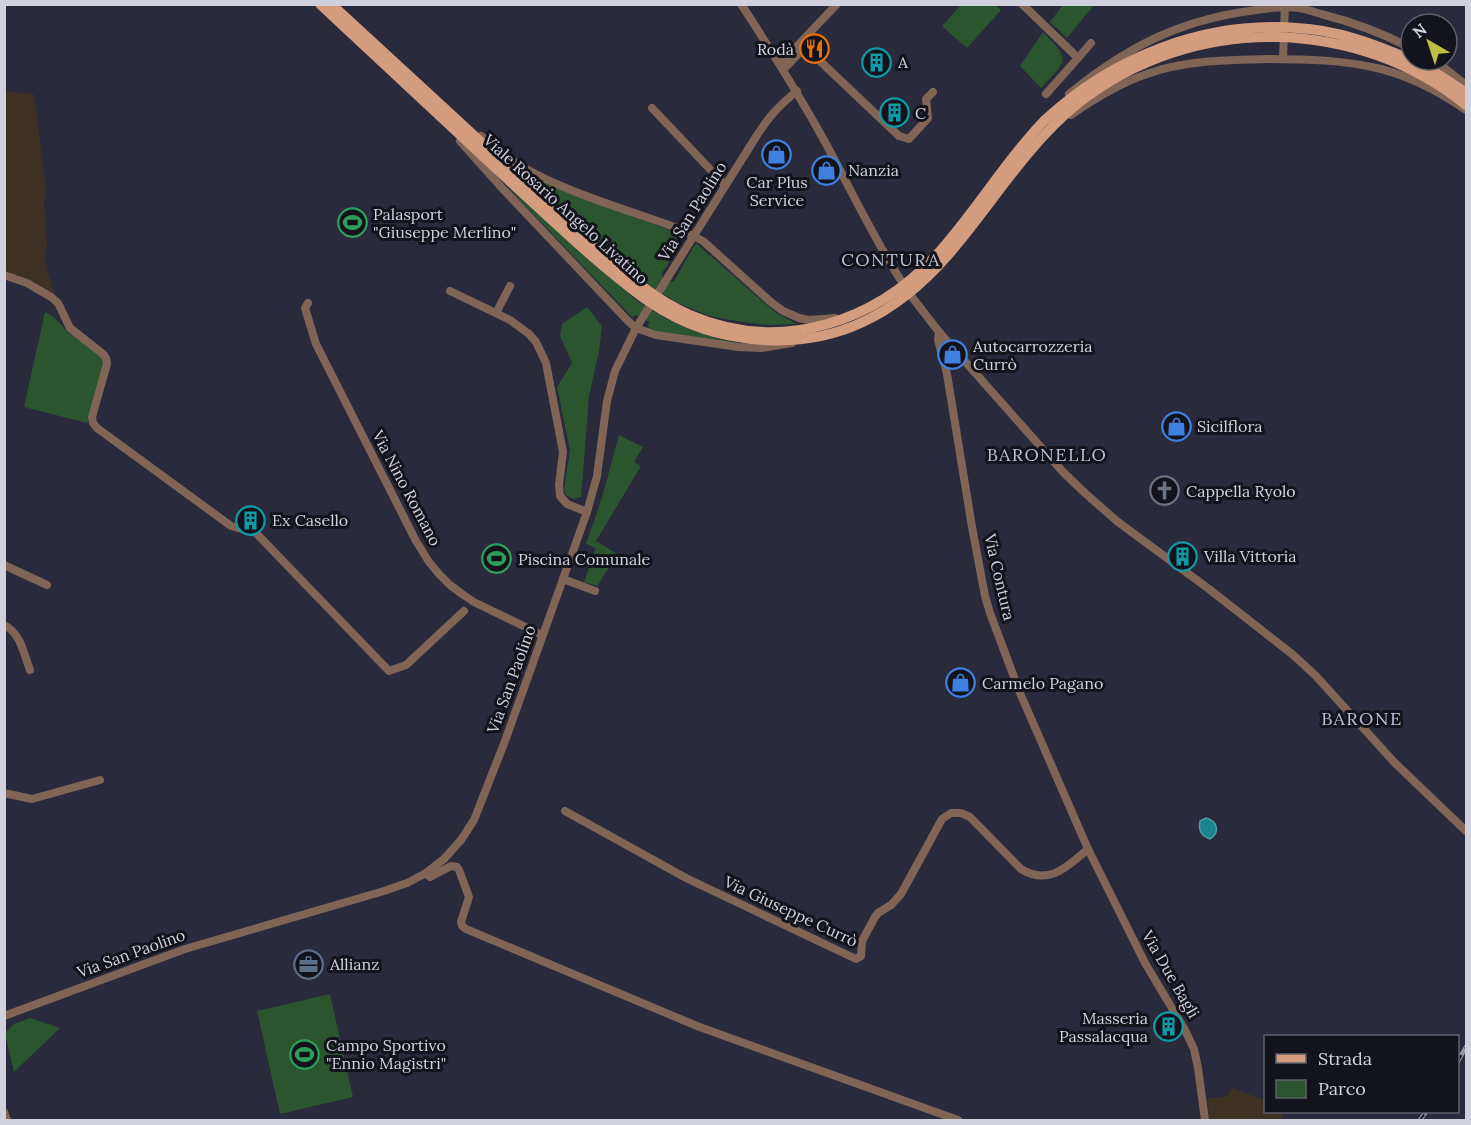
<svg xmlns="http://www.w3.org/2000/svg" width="1471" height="1125" viewBox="0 0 1471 1125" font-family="Lora,serif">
	<rect width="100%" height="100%" fill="#292a3b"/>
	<g fill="#3d3123">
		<polygon points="4,91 34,94 46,190 44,203 47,244 44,258 54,294 29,279 5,271"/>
		<polygon points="1232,1088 1265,1100 1266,1112 1284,1112 1281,1120 1210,1120 1207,1098 1226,1097"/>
	</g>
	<g fill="#2b552f">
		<polygon points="962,4 995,5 1001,10 967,48 942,26"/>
		<polygon points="1063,5 1094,5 1067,38 1050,22"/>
		<path d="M1043,32C1072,61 1067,60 1041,88L1020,66Z"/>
		<polygon points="516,167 552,186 680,234 683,237 683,241 662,273 662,276 672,282 674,281 694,246 697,244 776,313 797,324 765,325 723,319 707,315 678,303 642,281 577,224"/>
		<path d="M504,184L632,297C653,312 675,325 700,333C715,338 731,341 747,345L660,333L648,327L649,322L636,315L632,317Z"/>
		<polygon points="587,307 602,326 599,351 589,396 581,497 574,499 566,495 564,489 570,450 557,387 572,363 560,336 562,324"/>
		<path d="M45,312C59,319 60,326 71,335L73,334C84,342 103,351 104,367L87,423L24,407Z"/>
		<polygon points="619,435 643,447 634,462 641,466 596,541 617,554 598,585 597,586 584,582 596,548 586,544 601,501"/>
		<polygon points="330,994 353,1097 280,1114 257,1011"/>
		<polygon points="30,1018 60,1028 14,1072 5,1033 14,1024"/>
	</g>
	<path fill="#18858e" stroke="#4f9ca6" stroke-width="1.5" d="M1206,818C1217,821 1221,832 1210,839C1201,836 1198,830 1200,821Z"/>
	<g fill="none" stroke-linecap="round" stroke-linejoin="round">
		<g stroke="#806557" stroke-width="8">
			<path d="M741,4C771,50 799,95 825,142C850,188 872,235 900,279"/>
			<polyline points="1022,4 1078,58 1046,94"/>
			<polyline points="801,43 899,136 909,139 928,118 926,99 933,92"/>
			<polyline points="1078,58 1091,43"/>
			<polyline points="1283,59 1285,4"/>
			<polyline points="1432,60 1441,65 1466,85"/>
			<polyline points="780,64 837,4"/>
			<polyline points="783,70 805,47"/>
			<path d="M1069,94C1124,49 1177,21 1249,11C1266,8 1282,6 1299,8C1307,9 1314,12 1321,14C1353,22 1382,33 1411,48"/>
			<polyline points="652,108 725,185"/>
			<path d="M1071,115C1094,99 1120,83 1147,74C1186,60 1227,60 1268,59C1305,59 1345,60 1381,69C1412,77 1440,92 1466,110"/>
			<path d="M481,136C491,143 500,152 510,159C558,191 623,208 677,228L703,241L772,303L783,311L799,318L809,320L835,318"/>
			<polyline points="460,141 502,188 628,321 636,328 656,335 738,347 761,348 792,343"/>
			<polyline points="4,275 27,283 51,297 58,303 70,328 103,354 106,358 107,364 92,417 93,423 97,428 231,526 256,533 389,671 406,665 464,611"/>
			<polyline points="450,291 510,320 529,334 536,342 546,363 563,452 559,485 560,496 567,504 587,512"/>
			<polyline points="912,297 939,332 1063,472 1086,494 1118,522 1209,589 1292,654 1315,675 1394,762 1466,831"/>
			<polyline points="308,303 305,308 316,344 416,541 429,562 439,574 450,585 462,594 474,602 542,635"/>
			<polyline points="496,313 510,286"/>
			<polyline points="939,332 938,340 947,374 972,527 985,596 990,613 1020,693 1088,849 1145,963 1185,1030 1194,1049 1198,1068 1205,1120"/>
			<polyline points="4,565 47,585"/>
			<polyline points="563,579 595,591"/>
			<path d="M4,625C21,633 24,655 30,670"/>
			<polyline points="4,793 32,799 100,780"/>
			<path d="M565,811L686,878L856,959L861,956L862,941L875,917L878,913L891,905L901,894L942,819L951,813H961L970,817L1021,869C1049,886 1067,867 1088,849"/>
			<polyline points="426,873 430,877 451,866 457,867 459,870 469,897 461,922 462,926 466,929 697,1026 958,1120"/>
			<path d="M4,1016L185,949L384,891L407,883L426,873L444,859L461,840L474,820L505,741L587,512L597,476L607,401L615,371L636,328L754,140C768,118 776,108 797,91"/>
			<polyline points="4,1112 7,1120"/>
		</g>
		<g stroke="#d39c7f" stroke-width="10">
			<path d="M320,4C385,65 450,126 515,186C541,210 567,234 593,257C627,286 660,315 704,329C719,334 736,337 752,339C834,348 896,315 949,254C992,204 1025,147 1076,105C1133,59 1206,35 1278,37C1347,39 1413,62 1466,105"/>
			<path d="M331,4C396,64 461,123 525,183C550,206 574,228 599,250C627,275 655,300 690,315C781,354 877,323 941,250C970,217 994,180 1022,146C1029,138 1036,129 1044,121C1112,57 1204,21 1297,28C1337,30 1375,44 1411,60"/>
			<polyline points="1412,60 1436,73 1466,93"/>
		</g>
		<defs>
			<g id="rail">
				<polyline points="1458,1061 1466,1047"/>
				<polyline points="1420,1120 1426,1112"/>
			</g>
		</defs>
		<use href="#rail" stroke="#9798a6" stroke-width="4.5"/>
		<use href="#rail" stroke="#13141b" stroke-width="2" stroke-dasharray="7" stroke-linecap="butt"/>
	</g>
	<defs>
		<symbol id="restaurant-ring" viewBox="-11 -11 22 22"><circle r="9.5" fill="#13141b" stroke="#e8710a" stroke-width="1.5"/><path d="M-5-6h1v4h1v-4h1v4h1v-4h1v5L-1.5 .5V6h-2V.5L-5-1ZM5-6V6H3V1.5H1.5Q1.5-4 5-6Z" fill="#e8710a"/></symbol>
		<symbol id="building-ring" viewBox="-11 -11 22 22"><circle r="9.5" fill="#13141b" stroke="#0f9aa8" stroke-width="1.5"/><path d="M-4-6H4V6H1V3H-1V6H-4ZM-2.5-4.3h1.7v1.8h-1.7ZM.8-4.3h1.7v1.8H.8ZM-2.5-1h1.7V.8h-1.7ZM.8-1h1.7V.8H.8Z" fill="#0f9aa8"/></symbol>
		<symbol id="shop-ring" viewBox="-11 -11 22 22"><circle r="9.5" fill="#13141b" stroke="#3f7fe0" stroke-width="1.5"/><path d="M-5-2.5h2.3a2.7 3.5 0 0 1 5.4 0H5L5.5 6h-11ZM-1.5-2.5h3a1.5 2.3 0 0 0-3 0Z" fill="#3f7fe0"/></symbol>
		<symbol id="stadium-ring" viewBox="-11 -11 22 22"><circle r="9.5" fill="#13141b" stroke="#2e9e5b" stroke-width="1.5"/><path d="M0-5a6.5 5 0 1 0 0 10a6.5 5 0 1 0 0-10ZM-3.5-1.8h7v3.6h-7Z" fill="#2e9e5b"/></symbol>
		<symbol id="church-ring" viewBox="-11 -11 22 22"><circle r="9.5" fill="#13141b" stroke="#6b7280" stroke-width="1.5"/><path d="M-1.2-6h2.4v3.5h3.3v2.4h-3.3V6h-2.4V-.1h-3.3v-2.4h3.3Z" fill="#6b7280"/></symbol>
		<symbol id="office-ring" viewBox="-11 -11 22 22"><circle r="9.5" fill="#13141b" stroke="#5c6f8a" stroke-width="1.5"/><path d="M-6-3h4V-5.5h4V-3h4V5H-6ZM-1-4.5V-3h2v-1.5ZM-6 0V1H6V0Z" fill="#5c6f8a"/></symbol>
	</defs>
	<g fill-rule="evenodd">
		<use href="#restaurant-ring" x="798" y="32" width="33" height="33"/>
		<use href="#building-ring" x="860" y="46" width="33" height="33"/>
		<use href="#building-ring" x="878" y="96" width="33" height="33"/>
		<use href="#shop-ring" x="760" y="138" width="33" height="33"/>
		<use href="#shop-ring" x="810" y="154" width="33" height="33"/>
		<use href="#stadium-ring" x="336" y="206" width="33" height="33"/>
		<use href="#shop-ring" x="936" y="338" width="33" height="33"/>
		<use href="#shop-ring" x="1160" y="410" width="33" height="33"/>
		<use href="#church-ring" x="1148" y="474" width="33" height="33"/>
		<use href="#building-ring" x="234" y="504" width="33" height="33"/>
		<use href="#building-ring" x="1166" y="540" width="33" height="33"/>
		<use href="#stadium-ring" x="480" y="542" width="33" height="33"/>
		<use href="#shop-ring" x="944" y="666" width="33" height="33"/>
		<use href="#office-ring" x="292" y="948" width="33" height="33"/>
		<use href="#building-ring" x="1152" y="1010" width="33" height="33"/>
		<use href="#stadium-ring" x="288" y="1038" width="33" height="33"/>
	</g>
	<g text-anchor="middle" stroke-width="6" stroke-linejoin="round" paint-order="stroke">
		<g font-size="16" fill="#d0d1dd" stroke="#13141b" text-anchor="start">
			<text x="794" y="55" text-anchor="end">Rodà</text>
			<text x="898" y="68">A</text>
			<text x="915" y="119">C</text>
			<text x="848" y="176">Nanzia</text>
			<text x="777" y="188" text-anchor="middle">Car Plus<tspan x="777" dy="18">Service</tspan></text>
			<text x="373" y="220">Palasport<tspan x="373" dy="18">"Giuseppe Merlino"</tspan></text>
			<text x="973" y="352">Autocarrozzeria<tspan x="973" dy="18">Currò</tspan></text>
			<text x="1197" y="432">Sicilflora</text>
			<text x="1186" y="497">Cappella Ryolo</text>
			<text x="272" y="526">Ex Casello</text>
			<text x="1204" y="562">Villa Vittoria</text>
			<text x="518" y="565">Piscina Comunale</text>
			<text x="982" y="689">Carmelo Pagano</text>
			<text x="330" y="970">Allianz</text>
			<text x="1148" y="1024" text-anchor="end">Masseria<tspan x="1148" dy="18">Passalacqua</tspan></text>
			<text x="326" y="1051">Campo Sportivo<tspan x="326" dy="18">"Ennio Magistri"</tspan></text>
		</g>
		<g font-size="16" fill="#d0d1dd" stroke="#13141b">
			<text transform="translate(566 209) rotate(42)" y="6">Viale Rosario Angelo Livatino</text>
			<text transform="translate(692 211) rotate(-58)" y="6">Via San Paolino</text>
			<text transform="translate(407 488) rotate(62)" y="6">Via Nino Romano</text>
			<text transform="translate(1000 577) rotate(77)" y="6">Via Contura</text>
			<text transform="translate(511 679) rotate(-70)" y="6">Via San Paolino</text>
			<text transform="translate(791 911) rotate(25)" y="6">Via Giuseppe Currò</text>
			<text transform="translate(131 953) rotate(-20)" y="6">Via San Paolino</text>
			<text transform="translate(1171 974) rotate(60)" y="6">Via Due Bagli</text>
		</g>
		<g font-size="18" letter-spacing="1.5" fill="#bdc0d6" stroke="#13141b">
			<text x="891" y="266">CONTURA</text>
			<text x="1047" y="461">BARONELLO</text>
			<text x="1362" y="725">BARONE</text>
		</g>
	</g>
	<rect width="1471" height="1125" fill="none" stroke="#d0d1dd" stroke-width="12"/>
	<rect x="1264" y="1035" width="195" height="78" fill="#13141b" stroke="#5f6069" stroke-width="1.5"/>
	<rect x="1276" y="1054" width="30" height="9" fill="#d39c7f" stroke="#5f6069" stroke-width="1.5"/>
	<text x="1318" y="1065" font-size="18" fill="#d0d1dd">Strada</text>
	<rect x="1276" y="1080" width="30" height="18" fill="#2b552f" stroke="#5f6069" stroke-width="1.5"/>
	<text x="1318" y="1095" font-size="18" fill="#d0d1dd">Parco</text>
	<g transform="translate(1429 42) rotate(321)"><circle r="28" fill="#13141b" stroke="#5f6069" stroke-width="1.5"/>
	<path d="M0-4.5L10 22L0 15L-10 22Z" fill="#bebf42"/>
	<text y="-9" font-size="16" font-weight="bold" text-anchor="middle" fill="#d0d1dd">N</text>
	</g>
</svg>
